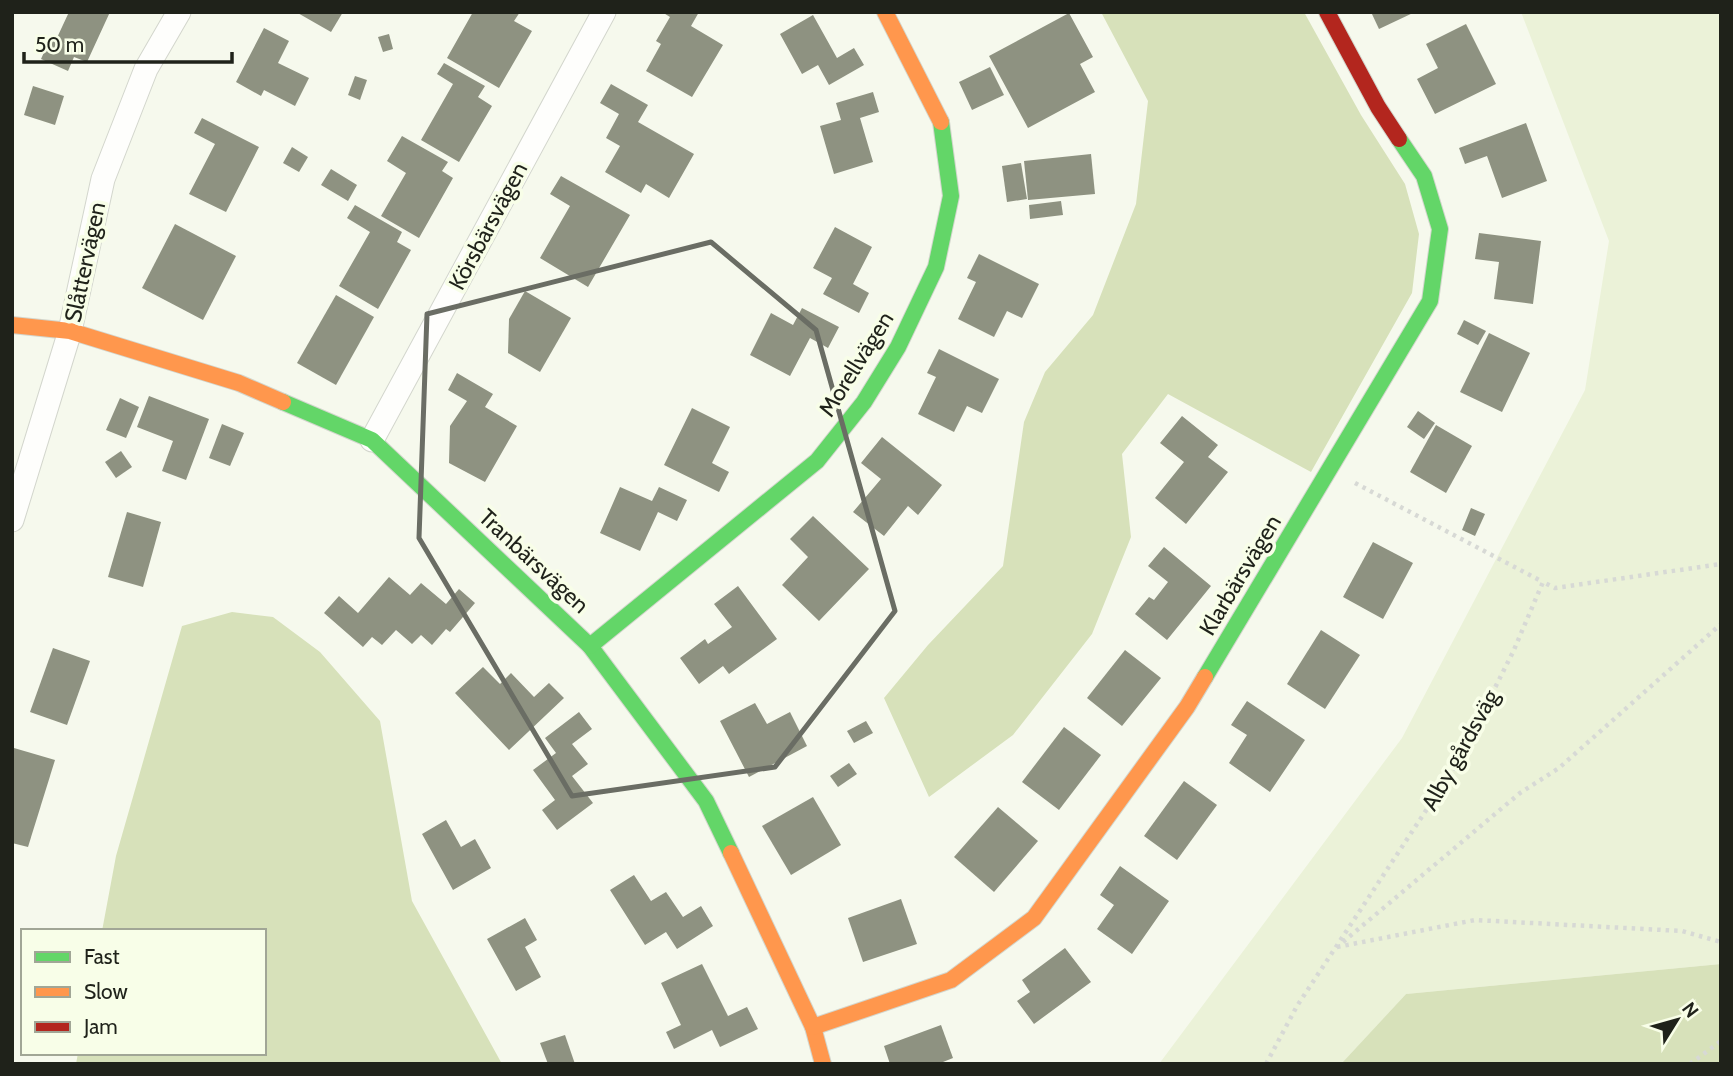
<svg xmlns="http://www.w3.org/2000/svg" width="1733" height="1076" viewBox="0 0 1733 1076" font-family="Cabin,sans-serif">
	<rect width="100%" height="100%" fill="#f6f9ed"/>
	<polygon fill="#ebf2d8" points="1521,12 1721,12 1721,964 1406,994 1341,1064 1159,1064 1402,738 1585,390 1609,241"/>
	<g fill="#d7e1ba">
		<polygon points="1101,12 1304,12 1361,115 1405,184 1419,234 1412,293 1311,472 1168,394 1122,454 1131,537 1092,634 1013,735 929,797 884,698 928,645 1003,566 1024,422 1045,372 1093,315 1136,204 1148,101"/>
		<polygon points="232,612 273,617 320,652 380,721 412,901 502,1064 76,1064 78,1053 264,1053 264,931 102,931 116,856 182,626"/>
		<polygon points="1721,964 1721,1064 1341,1064 1406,994"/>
	</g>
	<g fill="#8e9281">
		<polygon points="69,12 110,12 87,62 74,57 68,71 41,59 50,39 55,42"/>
		<polygon points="296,12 343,12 331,32"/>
		<polygon points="473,12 520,12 514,21 532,31 499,88 447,58"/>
		<polygon points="662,12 699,12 691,26 723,45 692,97 646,71 661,44 656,41 670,17"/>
		<polygon points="1371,12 1415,12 1379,29"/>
		<polygon points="1069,13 1093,57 1080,64 1095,92 1028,128 989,56"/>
		<polygon points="813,15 837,58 854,48 864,65 829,85 818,65 802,74 780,34"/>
		<polygon points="1466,24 1496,84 1435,114 1417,79 1438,68 1426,44"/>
		<polygon points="264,28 289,41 278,63 309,78 295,106 264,90 261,96 236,82"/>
		<polygon points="389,34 393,49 383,52 378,37"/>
		<polygon points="444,63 485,86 478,97 492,106 459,162 421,140 453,84 437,74"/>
		<polygon points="990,67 1004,95 972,110 959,82"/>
		<polygon points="355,76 367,80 360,100 348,95"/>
		<polygon points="611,84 648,105 638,122 694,154 669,198 646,184 641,193 605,172 620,146 606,138 619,114 600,103"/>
		<polygon points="33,86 64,96 55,125 24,115"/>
		<polygon points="873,92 879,112 860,118 873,162 834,174 820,126 841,120 836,103"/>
		<polygon points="202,118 259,147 226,212 189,194 215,144 194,133"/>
		<polygon points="1526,123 1547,181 1502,198 1487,156 1465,164 1459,148"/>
		<polygon points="402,136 448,162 442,171 453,178 419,238 381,216 406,173 387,161"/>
		<polygon points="292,147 308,157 299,172 283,163"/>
		<polygon points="1091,154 1095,194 1028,200 1024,161"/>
		<polygon points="1021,163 1027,199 1007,202 1002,166"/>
		<polygon points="331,169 357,185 348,201 321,185"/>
		<polygon points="561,176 630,215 588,287 540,258 570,206 550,194"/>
		<polygon points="1061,201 1063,215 1030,219 1029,205"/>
		<polygon points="355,205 402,232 397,242 411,250 378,309 339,286 370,232 347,218"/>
		<polygon points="175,224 236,256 203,320 142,288"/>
		<polygon points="835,227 872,247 853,284 869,293 859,313 823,294 832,278 813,268"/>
		<polygon points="1479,233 1541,241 1533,304 1494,299 1499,262 1475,259"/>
		<polygon points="979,254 1039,284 1022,318 1007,311 994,337 958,319 976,282 967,278"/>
		<polygon points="525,291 571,318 540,372 508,353 509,319"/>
		<polygon points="336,295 374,317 336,385 297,363"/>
		<polygon points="802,308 839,327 828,348 810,338 790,376 750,355 771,313 793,325"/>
		<polygon points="1464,320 1486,331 1478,345 1457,334"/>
		<polygon points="1489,333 1530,353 1502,412 1460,392"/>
		<polygon points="939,349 999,379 982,413 967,406 954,432 918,414 936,377 927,373"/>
		<polygon points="457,373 493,394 485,407 517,426 485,482 449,463 450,426 467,401 448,390"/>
		<polygon points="149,396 209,419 186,480 162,471 173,441 137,427"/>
		<polygon points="120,398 139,407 126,438 106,430"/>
		<polygon points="692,408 730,427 712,463 729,472 719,492 664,465"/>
		<polygon points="1418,411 1435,423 1424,439 1407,427"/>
		<polygon points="1182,416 1218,445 1208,457 1228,472 1186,524 1155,498 1184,462 1160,443"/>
		<polygon points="222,424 244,433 230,466 209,458"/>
		<polygon points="1436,425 1472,446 1446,493 1410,472"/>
		<polygon points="882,437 942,485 918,515 908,506 884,536 853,512 881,479 861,463"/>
		<polygon points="121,451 132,467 116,478 105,462"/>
		<polygon points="620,487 652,501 659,487 687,500 677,521 658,512 640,551 600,533"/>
		<polygon points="1471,508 1485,514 1475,536 1462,530"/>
		<polygon points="127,512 161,522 143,587 108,577"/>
		<polygon points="813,516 869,569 819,621 782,585 808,557 790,539"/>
		<polygon points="1373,542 1413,563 1383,619 1343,597"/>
		<polygon points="1164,547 1211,586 1167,640 1135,614 1149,597 1154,600 1168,582 1148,566"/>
		<polygon points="389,577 410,595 421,583 446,604 459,589 475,603 450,632 446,629 432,645 421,635 412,644 396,630 382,645 372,637 363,647 324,613 339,596 358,613"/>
		<polygon points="738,586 777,639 729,674 723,666 699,684 680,658 705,639 708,644 732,627 714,604"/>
		<polygon points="1321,630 1360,655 1325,709 1287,684"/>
		<polygon points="53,648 90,661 67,725 30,712"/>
		<polygon points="1125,650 1161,678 1122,726 1087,698"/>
		<polygon points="483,667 500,684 511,673 534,697 549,683 564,698 509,750 455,693"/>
		<polygon points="1247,701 1305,740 1270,792 1229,763 1247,735 1231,725"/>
		<polygon points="755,703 767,724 790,712 807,746 749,777 720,721"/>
		<polygon points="579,712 592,729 572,744 588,764 572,776 593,803 557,830 542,810 555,800 533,770 556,753 545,738"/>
		<polygon points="866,721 873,733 854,743 847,731"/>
		<polygon points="1064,727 1101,755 1059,810 1022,782"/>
		<polygon points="14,748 55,760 28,847 12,843 12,754"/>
		<polygon points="849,763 857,774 838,787 830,776"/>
		<polygon points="1184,781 1217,805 1177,860 1144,836"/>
		<polygon points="813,797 841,845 791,875 762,826"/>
		<polygon points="998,807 1038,841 994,892 954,857"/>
		<polygon points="446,820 461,847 475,839 491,868 453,890 422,834"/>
		<polygon points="1120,866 1169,901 1132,954 1097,929 1114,905 1100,895"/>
		<polygon points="634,875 651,901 666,892 683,917 701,906 713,926 677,949 666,932 645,945 610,890"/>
		<polygon points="901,899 917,944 863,962 848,918"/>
		<polygon points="525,918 537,940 525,947 541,977 516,991 487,939"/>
		<polygon points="1065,948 1091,982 1034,1024 1017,1001 1030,992 1022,980"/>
		<polygon points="702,964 728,1016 747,1007 758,1029 720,1047 712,1030 674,1049 666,1032 681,1025 661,983"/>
		<polygon points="941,1025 953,1058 938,1064 890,1064 884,1046"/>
		<polygon points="565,1035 575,1064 548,1064 540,1043"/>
	</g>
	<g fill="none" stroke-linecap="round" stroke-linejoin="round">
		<defs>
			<g id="street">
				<polyline points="372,440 604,12"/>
				<polyline points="12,520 70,331 103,179 146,69 179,12"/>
			</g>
			<g id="fast">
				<polyline points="283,402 372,440 590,646 706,801 731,853"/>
				<polyline points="590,646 817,461 864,402 898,347 936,267 951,196 941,122"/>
				<polyline points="1205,677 1430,301 1440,229 1424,176 1399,139"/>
			</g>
			<g id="slow">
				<polyline points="885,12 941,122"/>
				<polyline points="12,325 70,331 239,383 283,402"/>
				<polyline points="731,853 813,1027 823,1064"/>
				<polyline points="813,1027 951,980 1034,918 1187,707 1205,677"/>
			</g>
			<polyline id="jam" points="1327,12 1378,107 1399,139"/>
		</defs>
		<use href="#street" stroke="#d3d6cd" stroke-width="25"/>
		<use href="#fast" stroke="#d3d6cd" stroke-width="18"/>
		<use href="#slow" stroke="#d3d6cd" stroke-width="18"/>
		<use href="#jam" stroke="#d3d6cd" stroke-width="18"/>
		<g stroke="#d7d9d5" stroke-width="4.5" stroke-dasharray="3.5 5" stroke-linecap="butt">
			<polyline points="1355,483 1543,582"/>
			<polyline points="1343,942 1520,793 1559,768 1721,624"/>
			<polyline points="1337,947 1475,920 1682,931 1721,942"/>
			<polyline points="1266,1064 1297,1006 1456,765 1513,652 1543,582 1555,588 1721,564"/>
			<polyline points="1690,1064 1721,1041"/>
		</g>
		<use href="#street" stroke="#fefefc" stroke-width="23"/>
		<use href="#fast" stroke="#63d668" stroke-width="16"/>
		<use href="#slow" stroke="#ff974d" stroke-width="16"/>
		<use href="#jam" stroke="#b3261e" stroke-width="16"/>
	</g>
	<path fill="none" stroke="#6a6d64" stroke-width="5" stroke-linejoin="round" d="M711,242L816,330L895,611L775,767L572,796L419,538L427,314Z"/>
	<g text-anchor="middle" stroke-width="7" stroke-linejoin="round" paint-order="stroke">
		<g font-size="23" fill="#1f221a" stroke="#f8fee8">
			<text transform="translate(488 226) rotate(-62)" y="8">Körsbärsvägen</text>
			<text transform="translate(85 262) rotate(-78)" y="8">Slåttervägen</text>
			<text transform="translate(856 364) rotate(-58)" y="8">Morellvägen</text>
			<text transform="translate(534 561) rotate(43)" y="8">Tranbärsvägen</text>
			<text transform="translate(1240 575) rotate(-59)" y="8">Klarbärsvägen</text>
			<text transform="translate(1460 750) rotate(-61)" y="8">Alby gårdsväg</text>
		</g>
	</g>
	<rect width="1733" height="1076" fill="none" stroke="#1f221a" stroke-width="28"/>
	<rect x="21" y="929" width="245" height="126" fill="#f8fee8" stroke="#a1a696" stroke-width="2"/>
	<rect x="35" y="952" width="35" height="10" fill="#63d668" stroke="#a1a696" stroke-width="2"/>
	<text x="84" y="964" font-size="21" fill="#1f221a">Fast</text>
	<rect x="35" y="987" width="35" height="10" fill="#ff974d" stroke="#a1a696" stroke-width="2"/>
	<text x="84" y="999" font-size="21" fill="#1f221a">Slow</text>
	<rect x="35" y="1022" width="35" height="10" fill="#b3261e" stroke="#a1a696" stroke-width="2"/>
	<text x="84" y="1034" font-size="21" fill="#1f221a">Jam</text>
	<g transform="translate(1677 1020) rotate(53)" stroke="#f8fee8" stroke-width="5" paint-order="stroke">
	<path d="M0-5L12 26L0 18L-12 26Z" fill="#1f221a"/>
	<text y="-10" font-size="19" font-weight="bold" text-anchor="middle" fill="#1f221a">N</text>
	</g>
	<path d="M24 52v10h208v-10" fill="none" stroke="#1f221a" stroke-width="3.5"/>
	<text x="35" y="52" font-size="21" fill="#1f221a" stroke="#f8fee8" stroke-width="5" paint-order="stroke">50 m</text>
</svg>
